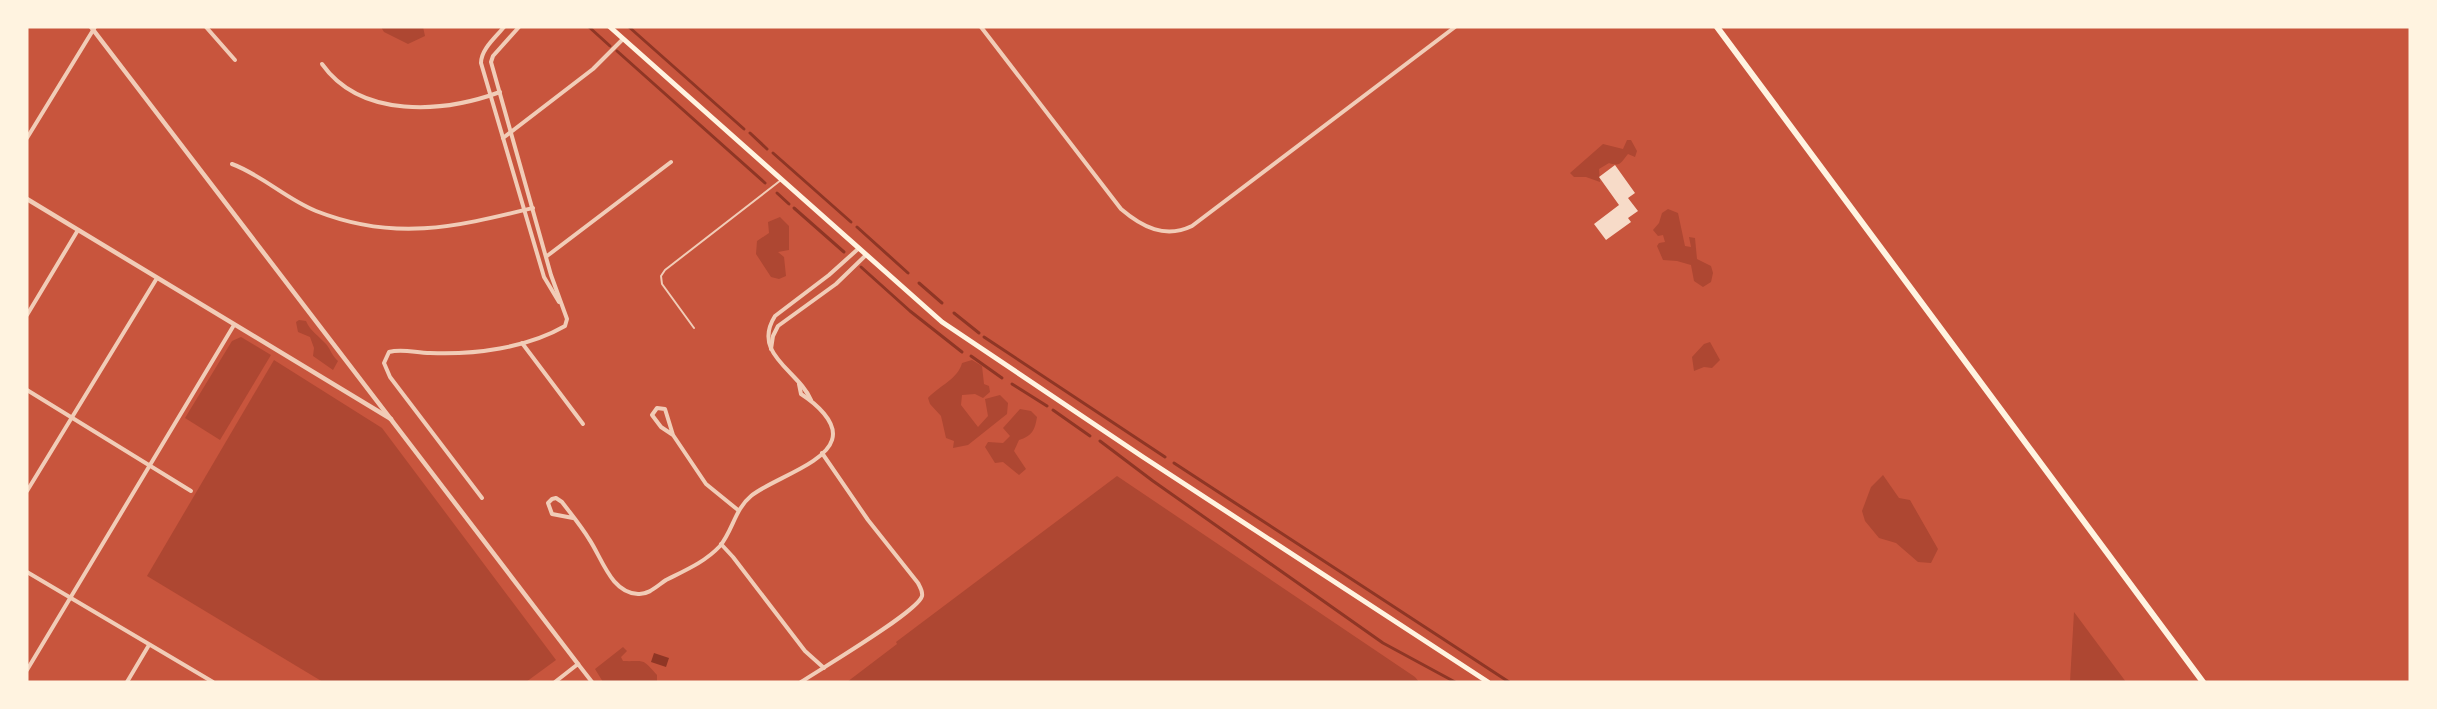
<svg xmlns="http://www.w3.org/2000/svg" width="2437" height="709" viewBox="0 0 2437 709" font-family="Commissioner,sans-serif">
	<rect width="100%" height="100%" fill="#c8553d"/>
	<g fill="#ae4732">
		<polygon points="381,27 423,27 425,36 408,44 384,32"/>
		<path d="M1627,140H1631L1637,151L1635,157L1628,154C1621,162 1621,167 1609,163L1599,169L1600,182L1586,177H1574L1570,173L1603,144L1623,149Z"/>
		<polygon points="1668,209 1678,213 1685,246 1691,247 1689,237 1695,238 1697,259 1711,266 1713,273 1711,282 1703,287 1694,281 1691,265 1677,261 1663,260 1657,246 1659,243 1665,242 1663,235 1658,236 1653,230 1659,223 1662,213"/>
		<polygon points="780,217 789,226 789,250 778,252 784,257 786,276 779,279 771,277 756,254 757,241 769,233 768,222"/>
		<path d="M299,320L306,321C310,331 319,336 326,344C331,350 332,356 338,361L333,370L313,356L314,348L310,337L298,332L296,322Z"/>
		<polygon points="241,337 271,355 220,440 185,418 232,341"/>
		<polygon points="1710,342 1720,360 1712,368 1704,367 1694,371 1692,357 1704,344"/>
		<polygon points="274,360 382,428 556,660 526,682 323,682 147,576"/>
		<path d="M972,360L982,366L984,384L989,386L990,392L983,398L975,394L962,395L961,405L978,427L988,416L985,399L1000,395L1008,403L1007,414L968,445L953,448L954,441L946,438L941,416L930,404L928,398C939,386 958,379 962,363Z"/>
		<path d="M1020,409L1031,411L1037,417C1035,430 1032,436 1019,440L1014,451L1026,469L1019,475L1003,462L995,463L985,447L988,442L1003,443L1010,436L1003,428Z"/>
		<polygon points="1883,475 1899,498 1910,500 1938,549 1931,563 1918,562 1896,543 1879,538 1865,521 1862,511 1871,487"/>
		<polygon points="1117,476 1415,677 1419,682 847,682 897,644 896,642"/>
		<polygon points="2074,612 2126,682 2070,682"/>
		<path d="M623,647L627,651L621,657L623,661C645,662 641,657 657,675V682H603L595,669Z"/>
	</g>
	<polygon fill="#8f3625" points="654,653 669,658 666,667 651,662"/>
	<g fill="none" stroke-linecap="round" stroke-linejoin="round">
		<g stroke="#8f3625" stroke-width="3">
			<polyline points="589,27 610,46"/>
			<polyline points="629,27 744,129"/>
			<polyline points="617,51 765,183"/>
			<polyline points="750,133 767,149"/>
			<polyline points="773,153 851,222"/>
			<polyline points="777,193 789,204"/>
			<polyline points="794,208 844,252"/>
			<polyline points="857,227 908,273"/>
			<polyline points="861,267 910,311 962,352"/>
			<polyline points="919,283 942,303"/>
			<polyline points="954,313 979,333"/>
			<polyline points="984,337 1165,457"/>
			<polyline points="971,356 1002,378"/>
			<polyline points="1012,384 1047,406"/>
			<polyline points="1053,410 1090,436"/>
			<polyline points="1100,441 1153,481 1383,643 1455,682"/>
			<polyline points="1174,463 1509,682"/>
		</g>
	</g>
	<polygon fill="#f7dbc8" points="1615,165 1635,193 1628,198 1638,211 1628,218 1631,222 1606,240 1594,224 1619,205 1599,177"/>
	<g fill="none" stroke-linecap="round" stroke-linejoin="round">
		<polyline stroke="#f1ccb7" stroke-width="2" points="694,328 662,284 661,276 665,270 781,180"/>
		<g stroke="#f1ccb7" stroke-width="4">
			<polyline points="206,27 235,60"/>
			<path d="M504,27C496,37 481,49 481,63L544,277L559,302"/>
			<path d="M981,27L1121,209C1142,227 1165,239 1192,226L1455,27"/>
			<path d="M322,64C361,119 443,113 500,92"/>
			<polyline points="27,138 95,27"/>
			<polyline points="503,138 593,69 623,39"/>
			<path d="M232,164C262,175 286,199 316,211C395,242 455,227 533,208"/>
			<polyline points="547,256 671,162"/>
			<polyline points="27,315 78,230"/>
			<polyline points="522,343 583,424"/>
			<polyline points="771,349 773,336 778,326 836,284 866,255"/>
			<polyline points="27,390 191,491"/>
			<path d="M811,400C799,371 751,354 775,316L829,275L858,249"/>
			<polyline points="673,435 661,427 652,415 657,408 665,409 673,435 706,484 738,510"/>
			<polyline points="27,491 157,278"/>
			<path d="M482,498L390,377L384,363L389,352C402,348 416,353 430,353C474,355 527,348 565,326L567,319L551,275L491,62L493,56L519,27"/>
			<path d="M573,518L552,514L548,503L552,499L556,498L562,502C571,514 581,526 589,539C602,558 611,593 638,594C649,595 658,585 666,580C686,570 705,562 720,546C733,530 735,509 751,496C770,480 825,464 832,440C838,422 815,403 801,394L799,384"/>
			<polyline points="721,544 733,557 805,651 824,668"/>
			<polyline points="27,572 213,682"/>
			<polyline points="27,670 234,325"/>
			<polyline points="127,682 149,645"/>
			<polyline points="555,682 578,664 592,682"/>
			<path d="M801,682C819,670 919,611 922,596C923,591 920,587 918,583L868,520L822,453"/>
		</g>
		<g stroke="#f1ccb7" stroke-width="4.5">
			<polyline points="91,27 578,664"/>
			<polyline points="27,199 391,419"/>
		</g>
		<polyline stroke="#fff3e0" stroke-width="5" points="610,27 942,322 1143,457 1488,682"/>
		<polyline stroke="#fff3e0" stroke-width="6" points="1717,27 2203,682"/>
	</g>
	<rect width="2437" height="709" fill="none" stroke="#fff3e0" stroke-width="57"/>
</svg>
